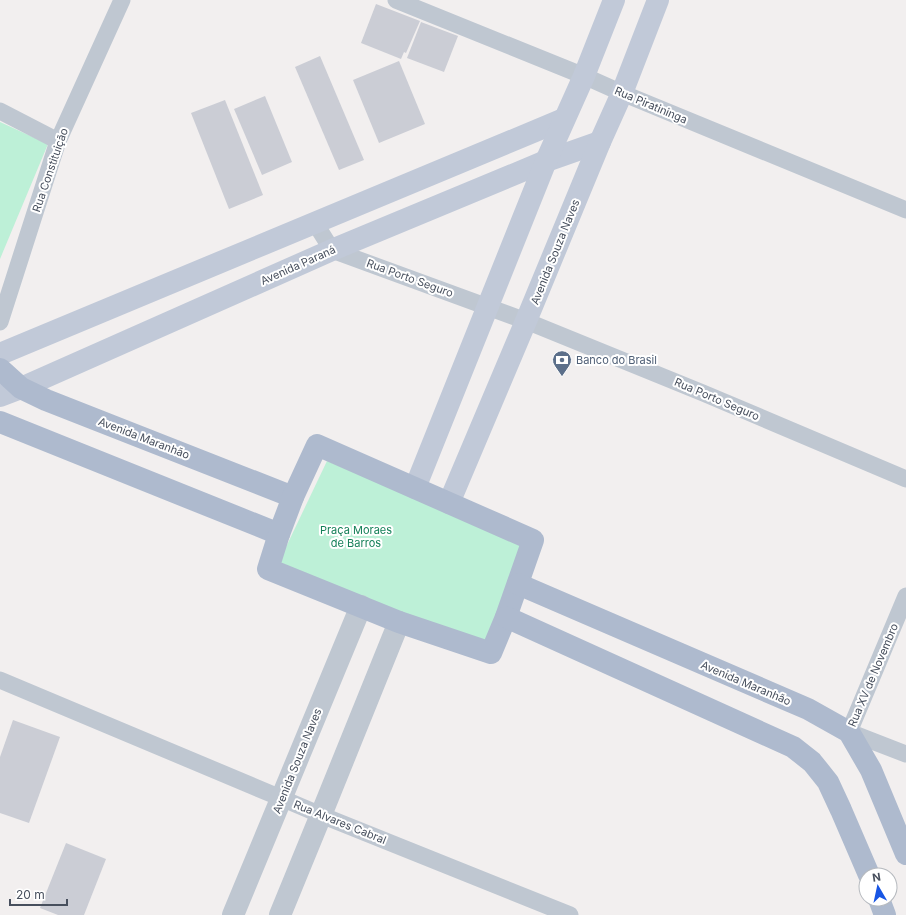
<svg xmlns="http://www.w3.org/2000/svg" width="906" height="915" viewBox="0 0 906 915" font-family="Inter,sans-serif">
	<rect width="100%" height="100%" fill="#f2efef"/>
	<g fill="#bdf0d7">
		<polygon points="0,122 48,144 0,259"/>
		<polygon points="327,461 523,543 488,649 276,568"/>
	</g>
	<g fill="#cbcdd5">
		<polygon points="376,4 420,21 406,53 404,52 401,59 361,43"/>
		<polygon points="421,22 458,36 444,72 407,58"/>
		<polygon points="320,56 364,160 339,170 295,67"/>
		<polygon points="399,61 425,124 379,143 353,80"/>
		<polygon points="265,96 292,162 262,175 234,109"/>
		<polygon points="225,100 263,195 229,209 191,113"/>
		<polygon points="13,720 60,737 29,823 0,813 0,757"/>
		<polygon points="66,843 106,859 84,915 58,915 40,908"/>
	</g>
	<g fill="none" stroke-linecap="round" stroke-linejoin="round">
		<g stroke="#bfc7d1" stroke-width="17">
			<polyline points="396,0 584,76 622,93 906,210"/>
			<polyline points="0,111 58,141"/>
			<polyline points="315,223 332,250 526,321 703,393 906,479"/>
			<polyline points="0,322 58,141 122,0"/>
			<polyline points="906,596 849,732 906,754"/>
			<polyline points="0,680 281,798 321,815 570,915"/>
		</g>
		<g stroke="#bfc7d1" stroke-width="22">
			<polyline points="233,915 361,606"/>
			<polyline points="280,915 321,815 399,622"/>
		</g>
		<g stroke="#c1c9d8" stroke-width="22">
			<polyline points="0,354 564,119"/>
			<polyline points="0,396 21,388 332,250 546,161 600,142"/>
			<polyline points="415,488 546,161 584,76 614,0"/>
			<polyline points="449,503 526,321 600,142 622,93 658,0"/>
		</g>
		<g stroke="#aebace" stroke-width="22">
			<polyline points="0,369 21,388 46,400 293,497"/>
			<polyline points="0,422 279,534"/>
			<polygon points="317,445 533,540 506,617 491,653 399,622 268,569 279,534 293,497"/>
			<polyline points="518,584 808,709 849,732 871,770 906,854"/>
			<polyline points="506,617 793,747 812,762 828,782 841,810 869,875"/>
			<polyline points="879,899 885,915"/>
		</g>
	</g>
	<defs>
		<symbol id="bank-pin" viewBox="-11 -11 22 30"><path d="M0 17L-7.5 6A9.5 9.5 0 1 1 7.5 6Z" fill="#5c6f8a" stroke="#fff"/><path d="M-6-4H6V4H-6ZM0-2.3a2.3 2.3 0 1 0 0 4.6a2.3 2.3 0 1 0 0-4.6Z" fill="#fff"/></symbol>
	</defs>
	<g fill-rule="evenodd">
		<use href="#bank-pin" x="551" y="349" width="22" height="30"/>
	</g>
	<g text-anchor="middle" stroke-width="4" stroke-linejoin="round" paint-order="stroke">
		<g font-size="11" fill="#474f5d" stroke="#fff">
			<text transform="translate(651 105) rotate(23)" y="4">Rua Piratininga</text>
			<text transform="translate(50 170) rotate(-71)" y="4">Rua Constituição</text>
			<text transform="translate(555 252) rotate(-68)" y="4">Avenida Souza Naves</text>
			<text transform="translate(298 265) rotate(-24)" y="4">Avenida Paraná</text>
			<text transform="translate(410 278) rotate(20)" y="4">Rua Porto Seguro</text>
			<text transform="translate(717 399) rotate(23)" y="4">Rua Porto Seguro</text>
			<text transform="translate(144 438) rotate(21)" y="4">Avenida Maranhão</text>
			<text transform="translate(873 675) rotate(-67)" y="4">Rua XV de Novembro</text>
			<text transform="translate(746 683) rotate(23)" y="4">Avenida Maranhão</text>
			<text transform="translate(297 761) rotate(-68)" y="4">Avenida Souza Naves</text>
			<text transform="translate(340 822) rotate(22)" y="4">Rua Alvares Cabral</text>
		</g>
		<g font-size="11" fill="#4e5e75" stroke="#fff" text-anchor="start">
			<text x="576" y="364">Banco do Brasil</text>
		</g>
		<g font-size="11" fill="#168059" stroke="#fff">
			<text x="356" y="534">Praça Moraes<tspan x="356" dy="13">de Barros</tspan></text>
		</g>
	</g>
	<g transform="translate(878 887) rotate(351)"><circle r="19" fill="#ffffff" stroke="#b5b9be"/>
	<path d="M0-3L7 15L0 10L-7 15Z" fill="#1755e4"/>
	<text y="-6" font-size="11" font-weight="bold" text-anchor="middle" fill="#474f5d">N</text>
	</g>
	<path d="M10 899v6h57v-6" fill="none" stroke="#474f5d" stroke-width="2"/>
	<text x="16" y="899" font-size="12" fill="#474f5d" stroke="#ffffff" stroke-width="3" paint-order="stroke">20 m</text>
</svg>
